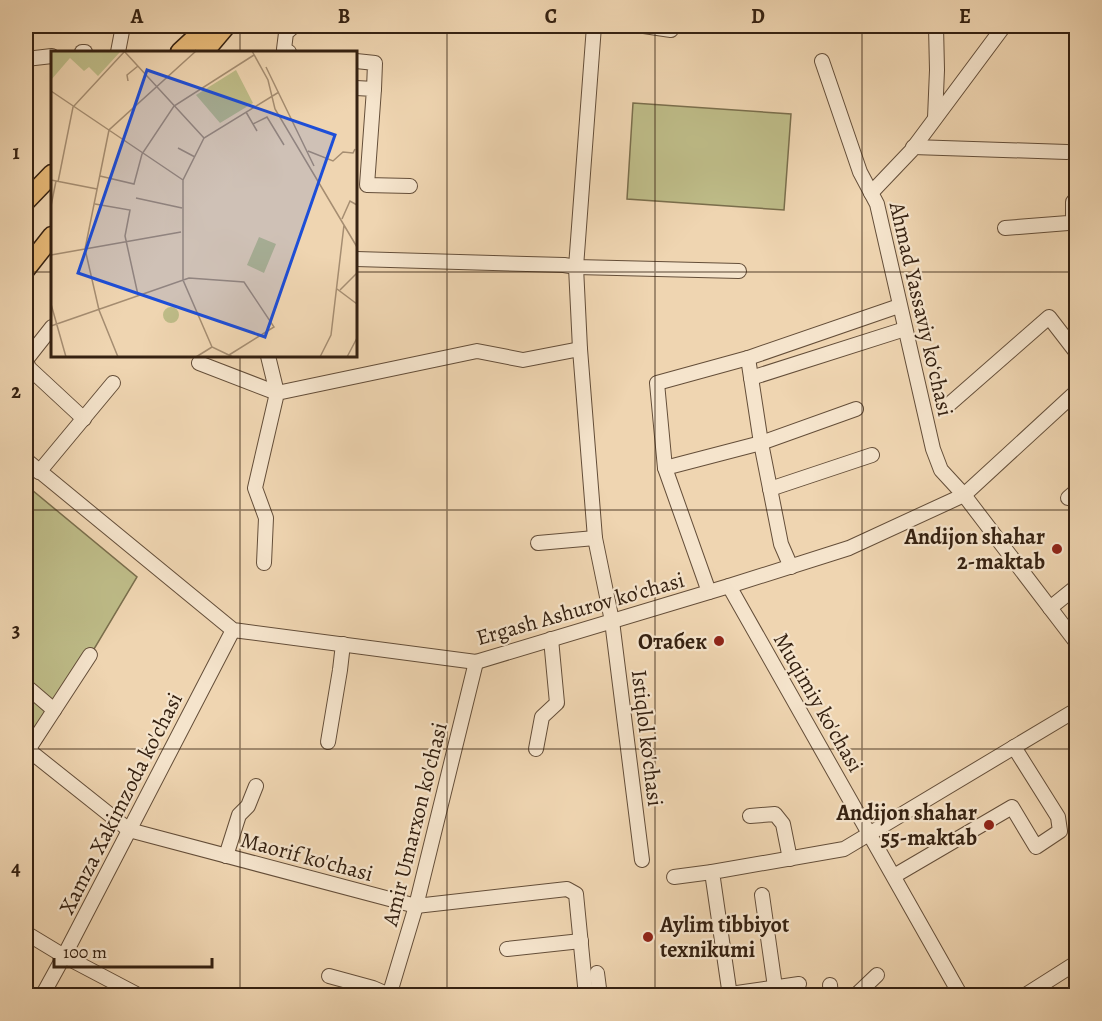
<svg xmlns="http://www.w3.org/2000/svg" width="1102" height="1021" viewBox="0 0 1102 1021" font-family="Alegreya,serif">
	<rect width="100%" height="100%" fill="#efd5b1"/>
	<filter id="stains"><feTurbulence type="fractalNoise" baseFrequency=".00333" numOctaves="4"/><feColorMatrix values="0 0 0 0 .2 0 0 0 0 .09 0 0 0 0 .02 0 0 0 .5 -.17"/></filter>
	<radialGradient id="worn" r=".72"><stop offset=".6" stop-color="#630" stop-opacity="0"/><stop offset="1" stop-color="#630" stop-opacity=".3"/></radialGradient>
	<g fill="#bebc88" stroke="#7a6e4c" stroke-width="1.5">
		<polygon points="633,103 791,114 784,210 627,199"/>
		<polygon points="26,485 137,577 38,743 26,733"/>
	</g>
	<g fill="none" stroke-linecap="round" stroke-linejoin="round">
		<defs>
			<g id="minor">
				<polyline points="594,26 576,267 580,349 595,538 612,621 642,860"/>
				<polyline points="644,26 671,30"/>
				<polyline points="82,52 85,52"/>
				<polyline points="118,52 123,26"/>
				<polyline points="289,52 284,49 286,33 294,26"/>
				<polyline points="26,59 52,56"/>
				<polyline points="356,61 375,63 374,89"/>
				<polyline points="822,61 860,172 877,204 933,449 941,470 964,495 1076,642"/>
				<polyline points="356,88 374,89 367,185 410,186"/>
				<polyline points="935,118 937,70 936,26"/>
				<polyline points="913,147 1067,152"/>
				<polyline points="871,193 911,151 1004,26"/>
				<polyline points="1005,228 1068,223 1073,220 1073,202 1076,199"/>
				<polyline points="356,259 564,265 576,267 739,271"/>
				<polyline points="268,356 277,393"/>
				<polyline points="748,358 761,443 781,544 791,567"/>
				<polyline points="26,360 52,327"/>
				<polyline points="26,361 29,368 84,419"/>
				<polyline points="199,363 277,393"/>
				<polyline points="751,378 905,329"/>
				<polyline points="945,408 1049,317 1076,352"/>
				<polyline points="26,460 233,630 476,662 729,586 849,548 964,495 1076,392"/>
				<polyline points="665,468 761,443 856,409"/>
				<polyline points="39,472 113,383"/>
				<polyline points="770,489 872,455"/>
				<polyline points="1068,498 1076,491"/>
				<polyline points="538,543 595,538"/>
				<polyline points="264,563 266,518 255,488 277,393 477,351 523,360 580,349"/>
				<polyline points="729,586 961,996"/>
				<polyline points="709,592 665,468 657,383 748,358 899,306"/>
				<polyline points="1050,608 1076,587"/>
				<polyline points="26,686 54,710"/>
				<polyline points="328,742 340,670 343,644"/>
				<polyline points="26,748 129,830 416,906 567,889 576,894 586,996"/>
				<polyline points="536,749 542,717 557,703 551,639"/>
				<polyline points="28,750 90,655"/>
				<polyline points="750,816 775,814 783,824 790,859"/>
				<polyline points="226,856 239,815 248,806 256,786"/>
				<polyline points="894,876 1012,807 1036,847 1060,831 1058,817 1014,747"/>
				<polyline points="674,877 712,872"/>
				<polyline points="762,895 775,987"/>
				<polyline points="26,933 64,956 140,996"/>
				<polyline points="507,949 581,941"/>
				<polyline points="597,973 600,996"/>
				<polyline points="329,976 373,988 389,995"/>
				<polyline points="830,985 831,996"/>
				<polyline points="730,994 799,984"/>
				<polyline points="42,996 64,956 233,630"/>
				<polyline points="389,996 416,906 476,662"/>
				<polyline points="730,996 712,872 844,849 1076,710"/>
				<polyline points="855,996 877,975"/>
				<polyline points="1024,996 1076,963"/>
			</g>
			<g id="major">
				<polyline points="180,52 208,26"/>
				<polyline points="204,52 226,26"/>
				<polyline points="26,201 52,174"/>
				<polyline points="26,269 52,236"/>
			</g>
		</defs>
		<use href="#minor" stroke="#644e39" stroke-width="16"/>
		<use href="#major" stroke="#352111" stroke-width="21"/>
		<use href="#minor" stroke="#f5e4cc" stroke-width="14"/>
		<use href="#major" stroke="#e8ba78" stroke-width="18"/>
	</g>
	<path fill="none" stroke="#352111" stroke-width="1.5" stroke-opacity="0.55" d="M240,26V52M447,26V996M655,26V996M862,26V996M26,272H52M356,272H1076M240,356V996M26,510H1076M26,749H1076"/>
	<g fill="#8f2418" stroke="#f5e4cc" stroke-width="2">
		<circle cx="1057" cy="549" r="6"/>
		<circle cx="719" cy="641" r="6"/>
		<circle cx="989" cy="825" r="6"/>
		<circle cx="648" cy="937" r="6"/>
	</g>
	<g text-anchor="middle" stroke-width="4.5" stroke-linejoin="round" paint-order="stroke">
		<g font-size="22" fill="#352111" stroke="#f5e4cc">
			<text transform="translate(922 309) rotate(77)" y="8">Ahmad Yassaviy koʻchasi</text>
			<text transform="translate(580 608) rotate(-16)" y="8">Ergash Ashurov ko'chasi</text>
			<text transform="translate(819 702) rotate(60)" y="8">Muqimiy ko'chasi</text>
			<text transform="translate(648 738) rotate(83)" y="8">Istiqlol ko'chasi</text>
			<text transform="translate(120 803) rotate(-63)" y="8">Xamza Xakimzoda ko'chasi</text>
			<text transform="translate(414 824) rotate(-76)" y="8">Amir Umarxon ko'chasi</text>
			<text transform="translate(307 856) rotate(15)" y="8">Maorif ko'chasi</text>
		</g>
		<g font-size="22" font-weight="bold" fill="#352111" stroke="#f5e4cc" text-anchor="end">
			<text x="1045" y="544">Andijon shahar<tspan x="1045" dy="25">2-maktab</tspan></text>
			<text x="707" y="649">Отабек</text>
			<text x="977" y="820">Andijon shahar<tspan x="977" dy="25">55-maktab</tspan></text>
			<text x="660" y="932" text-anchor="start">Aylim tibbiyot<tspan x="660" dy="25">texnikumi</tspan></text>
		</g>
	</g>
	<g transform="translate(51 51)">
		<rect width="306" height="306" fill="#efd5b1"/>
		<path d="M0,0H68L69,1L47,25L38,16L33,20L19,7L0,29ZM185,19L202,52L169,72L145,44ZM208,186L225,193L213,222L196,214ZM112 264a8 8 0 1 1 16 0a8 8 0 1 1-16 0Z" fill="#bebc88"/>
		<path fill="none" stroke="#a58d71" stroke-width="1.5" d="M73,0L153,87M201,0L217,29L224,58L306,196M215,16L263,115M77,30L76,24L87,15M0,40L132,129M195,61L206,80M202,73L216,66L233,94M127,97L144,106M257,100L282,110L292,101L302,102L304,98M49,125L83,133L91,103L123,55L203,4M0,129L46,138M7,131L22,56L74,0M85,147L131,157M44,153L79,159L74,185L87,244M0,155L5,130M291,168L299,150L306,154M0,204L130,181M286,238L306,253M289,239L306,222M0,253L15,306M0,275L138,227L193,231L223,276L178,304M67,306L48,259L34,198L58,79L145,0M145,306L161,296M182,306L161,296L132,229V129L153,87L228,41M269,306L280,284L293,174M296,306L306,287"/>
		<path fill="#1d4ed8" fill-opacity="0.15" stroke="#1d4ed8" stroke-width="3" d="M96,19L284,84L214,286L27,222Z"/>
		<rect width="306" height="306" fill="none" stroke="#352111" stroke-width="3"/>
	</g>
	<rect width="1102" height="1021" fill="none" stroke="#efd5b1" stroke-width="66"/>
	<path d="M54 958v9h158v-9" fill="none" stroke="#352111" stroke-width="3"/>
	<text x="63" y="958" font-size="18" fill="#352111" stroke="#f5e4cc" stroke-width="4.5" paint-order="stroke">100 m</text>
	<rect x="33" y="33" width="1036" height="955" fill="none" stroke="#352111" stroke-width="2"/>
	<g font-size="20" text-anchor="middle" font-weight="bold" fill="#352111">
		<text x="137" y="23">A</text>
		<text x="344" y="23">B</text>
		<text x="551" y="23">C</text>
		<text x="758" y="23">D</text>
		<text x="965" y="23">E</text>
		<text x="16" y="159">1</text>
		<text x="16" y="398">2</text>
		<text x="16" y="637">3</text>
		<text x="16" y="875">4</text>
	</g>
	<rect width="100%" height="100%" filter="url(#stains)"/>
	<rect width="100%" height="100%" fill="url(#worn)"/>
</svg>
